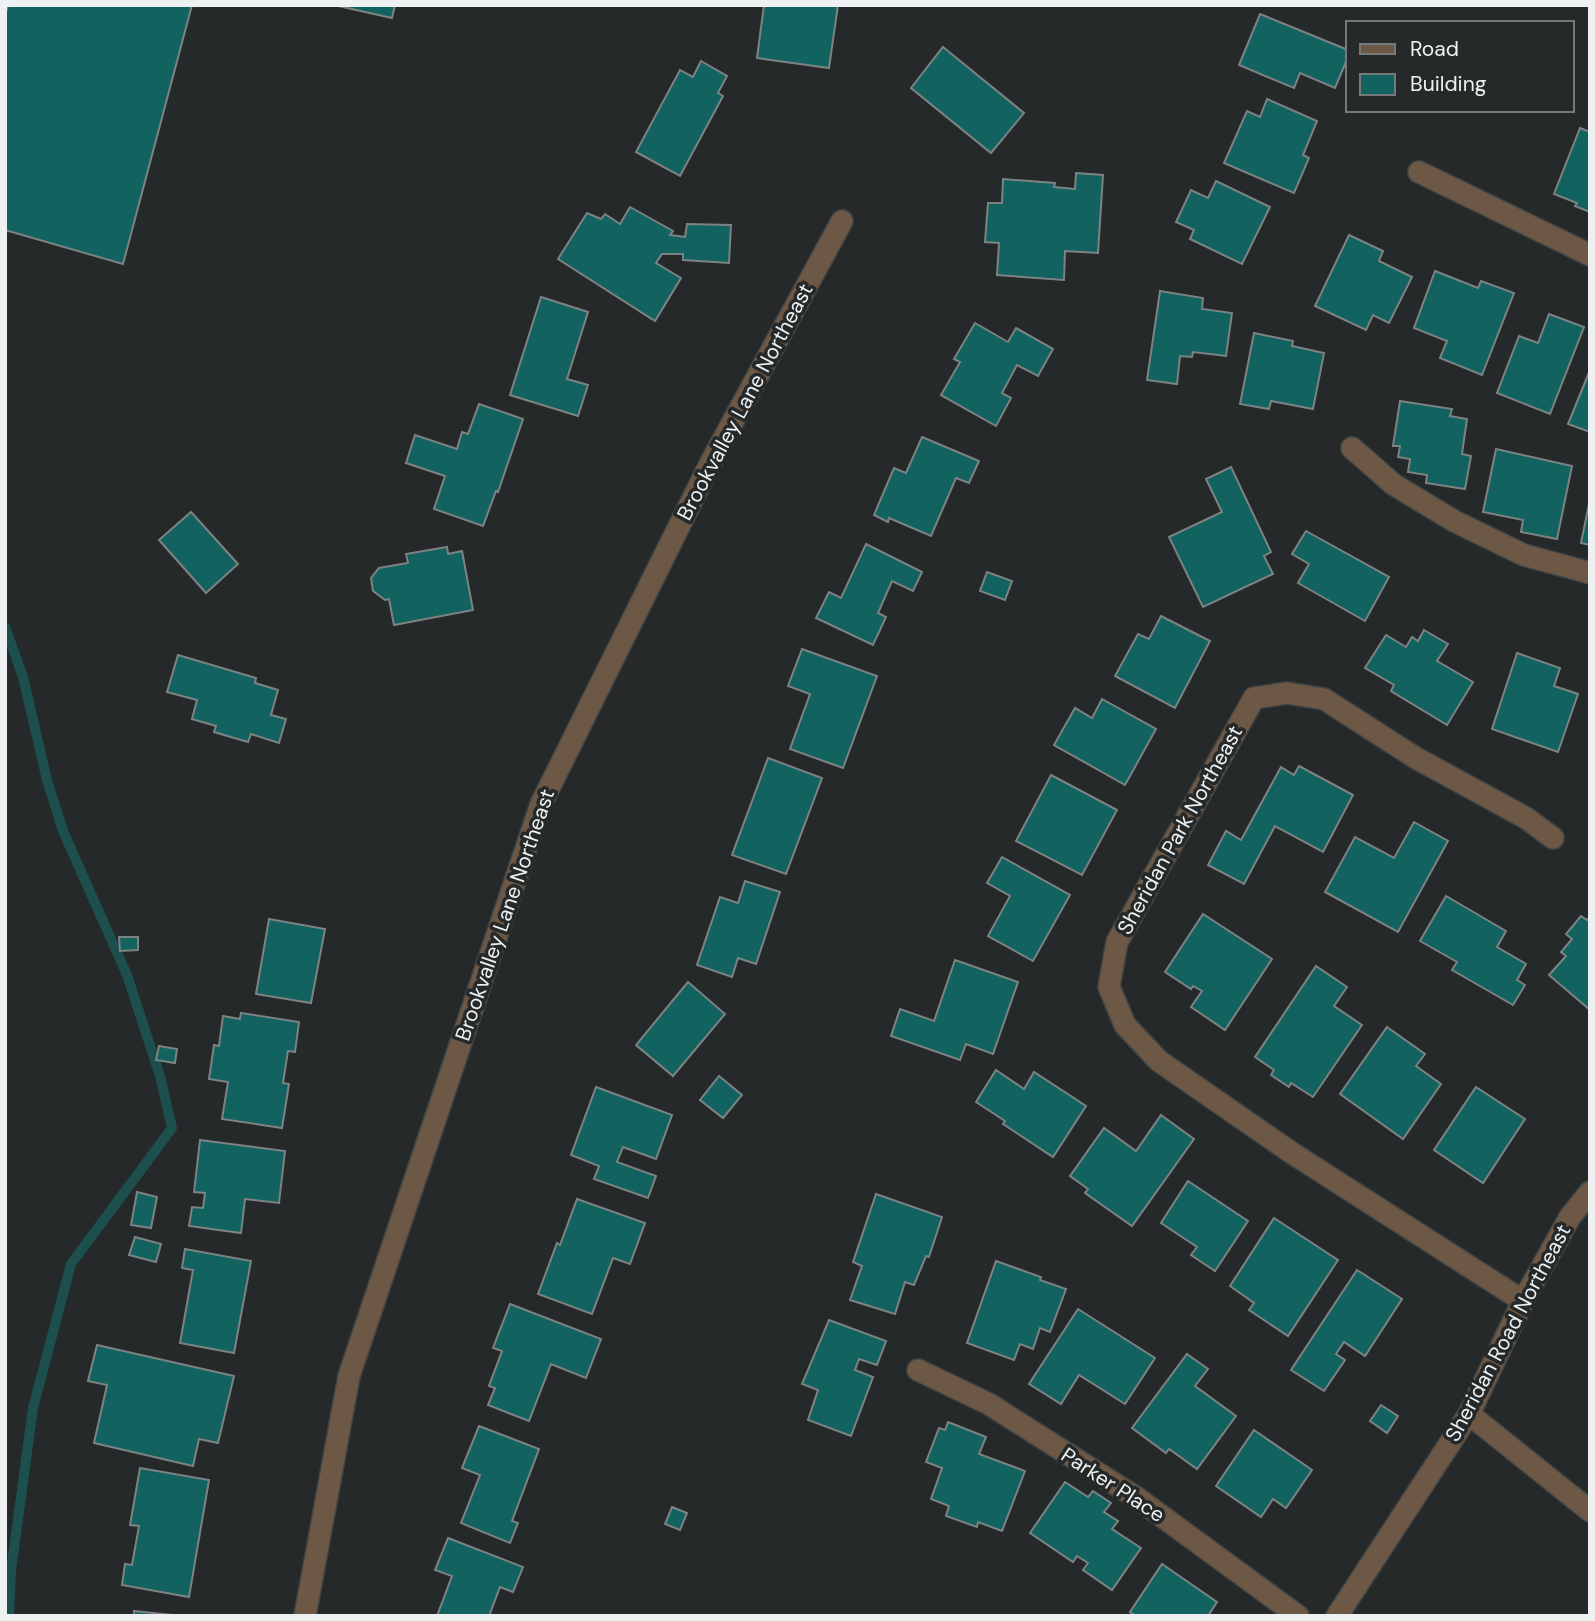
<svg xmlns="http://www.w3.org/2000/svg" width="1595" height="1621" viewBox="0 0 1595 1621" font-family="'DM Sans',sans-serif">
	<rect width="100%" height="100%" fill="#252929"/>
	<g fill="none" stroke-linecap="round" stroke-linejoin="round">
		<polyline stroke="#1c4f4e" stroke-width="10" points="5,627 23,677 47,780 63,831 127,975 160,1076 172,1128 71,1264 33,1408 11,1571 9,1616"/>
	</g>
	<g fill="#126260" stroke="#7d8282" stroke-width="2">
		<polygon points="8,5 192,5 123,264 5,230 5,16"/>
		<polygon points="334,5 395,5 392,18"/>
		<polygon points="764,5 838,5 829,68 757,58"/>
		<polygon points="1260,14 1348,50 1348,57 1335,88 1300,73 1294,88 1239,65"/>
		<polygon points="943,47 1024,113 991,153 911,88"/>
		<polygon points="701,61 727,76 718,93 723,96 680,176 636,152 680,70 693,77"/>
		<polygon points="1267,99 1317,121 1303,155 1309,158 1294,193 1224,163 1247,111 1260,117"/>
		<polygon points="1580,128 1590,132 1590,212 1575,206 1577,203 1554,194"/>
		<polygon points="1076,173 1103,175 1098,253 1065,251 1064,280 997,275 999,243 985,242 988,203 1002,203 1003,179 1055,183 1054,187 1075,189"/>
		<polygon points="1216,181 1270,207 1242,264 1190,239 1194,230 1176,222 1191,190 1208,198"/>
		<polygon points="630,207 673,231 670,235 685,237 687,224 731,225 729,263 683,260 683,254 662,254 656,263 681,278 655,321 558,259 587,213 601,219 605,214 620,224"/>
		<polygon points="1349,235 1383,251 1379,261 1412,277 1389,323 1373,315 1366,330 1315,306"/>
		<polygon points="1435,271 1478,288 1481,281 1514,293 1482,375 1440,358 1447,341 1414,328"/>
		<polygon points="1160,291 1203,298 1202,309 1232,313 1226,356 1193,352 1192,357 1180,356 1177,384 1147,380"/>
		<polygon points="541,297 588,312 567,379 588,385 578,416 510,395"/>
		<polygon points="1549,314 1584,327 1550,414 1497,393 1519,336 1538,343"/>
		<polygon points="975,323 1008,342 1016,328 1053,349 1038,376 1017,365 1002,393 1011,398 996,426 941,395 960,362 954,359"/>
		<polygon points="1254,333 1293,341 1292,346 1324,353 1313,409 1271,401 1269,409 1240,404"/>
		<polygon points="1590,370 1590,432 1568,424"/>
		<polygon points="1400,401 1452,409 1450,416 1467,419 1462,454 1471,456 1465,489 1426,483 1427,475 1408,472 1410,459 1398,457 1400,446 1393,446"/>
		<polygon points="479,404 523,419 498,492 496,491 483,526 434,509 445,476 406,463 415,435 457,449 462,432 468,434"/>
		<polygon points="922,437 979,461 969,483 956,478 931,536 889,518 888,522 874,515 894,468 906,473"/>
		<polygon points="1496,449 1572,466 1557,539 1521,532 1523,520 1483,512"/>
		<polygon points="1231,467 1271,552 1264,556 1273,574 1203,607 1169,537 1222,512 1206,479"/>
		<polygon points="1590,499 1590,545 1581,543"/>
		<polygon points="191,512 238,564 206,593 159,540"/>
		<polygon points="1306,531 1389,577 1365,621 1298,583 1309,564 1292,554"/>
		<polygon points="866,544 922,572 913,591 892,581 878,613 886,617 873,645 816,618 829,592 841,598"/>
		<polygon points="447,547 448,554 462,551 473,610 394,625 389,599 385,600 373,591 371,578 379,568 408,563 406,554"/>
		<polygon points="987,572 1012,581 1005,600 980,591"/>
		<polygon points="1161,616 1210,641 1175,708 1115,676 1138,634 1149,639"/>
		<polygon points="1424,630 1448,644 1437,661 1473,682 1447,725 1391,691 1394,685 1365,668 1386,635 1406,647 1412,637 1418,641"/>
		<polygon points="802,649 877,676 843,768 790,749 810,694 788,686"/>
		<polygon points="1517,653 1560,668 1554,686 1578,694 1558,752 1492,729"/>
		<polygon points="178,655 256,678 255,683 278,690 271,715 286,719 279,743 251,734 248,742 214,732 216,726 192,719 197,700 167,692"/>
		<polygon points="1102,699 1156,729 1125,785 1054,745 1075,708 1092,718"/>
		<polygon points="768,758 822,778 786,874 732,855"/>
		<polygon points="1299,766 1353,795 1323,852 1275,826 1244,884 1208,865 1226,831 1241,840 1281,767 1294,775"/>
		<polygon points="1051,775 1117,810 1082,875 1016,841"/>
		<polygon points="1414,822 1448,841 1398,932 1325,892 1355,837 1394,858"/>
		<polygon points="1002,857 1070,895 1033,961 988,936 1010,896 987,883"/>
		<polygon points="745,881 780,892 756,964 738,958 732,977 697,965 720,897 738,903"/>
		<polygon points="1446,896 1506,931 1497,947 1526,964 1517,980 1525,985 1513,1005 1452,970 1457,962 1420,941"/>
		<polygon points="1203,914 1272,959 1225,1030 1191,1007 1202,991 1193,986 1191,989 1165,972"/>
		<polygon points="1581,916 1587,920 1590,917 1590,1010 1549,975 1566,956 1561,952 1572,939 1566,934"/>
		<polygon points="269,919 325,929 311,1003 256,994"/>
		<polygon points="119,937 138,937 138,950 120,951"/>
		<polygon points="955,960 1018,982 993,1054 966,1044 960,1060 891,1036 900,1009 934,1021"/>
		<polygon points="1316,966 1347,987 1334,1006 1362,1025 1313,1097 1291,1083 1289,1087 1271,1075 1274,1070 1255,1057"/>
		<polygon points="688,982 725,1014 673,1076 636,1045"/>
		<polygon points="241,1013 299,1022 295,1052 288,1051 283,1083 289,1084 282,1128 222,1119 228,1082 209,1079 214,1045 219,1046 223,1016 240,1019"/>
		<polygon points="1387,1027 1425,1054 1416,1066 1441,1084 1403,1139 1340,1094"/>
		<polygon points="159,1046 177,1049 175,1063 156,1060"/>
		<polygon points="996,1070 1024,1089 1034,1072 1086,1106 1053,1157 1003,1124 1005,1121 976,1102"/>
		<polygon points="719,1076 742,1095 723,1118 700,1100"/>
		<polygon points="596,1087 672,1115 656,1159 623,1147 617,1162 656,1176 648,1198 594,1179 599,1166 571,1155"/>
		<polygon points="1476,1087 1525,1119 1483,1183 1434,1150"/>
		<polygon points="1161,1115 1194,1139 1132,1226 1085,1193 1088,1189 1070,1176 1104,1128 1136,1151"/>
		<polygon points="200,1140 285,1151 279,1203 245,1199 241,1233 189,1226 192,1207 203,1208 205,1193 194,1192"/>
		<polygon points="1188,1181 1248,1221 1215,1271 1191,1255 1197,1247 1161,1223"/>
		<polygon points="137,1192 157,1197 151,1228 131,1225"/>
		<polygon points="876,1194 942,1217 929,1257 926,1256 914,1285 905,1282 895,1314 850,1300 862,1266 853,1262"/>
		<polygon points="577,1199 645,1223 630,1264 613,1258 592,1314 538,1294 557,1243 560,1245"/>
		<polygon points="1274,1218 1338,1260 1288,1336 1249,1310 1254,1303 1230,1286"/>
		<polygon points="135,1237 161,1244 156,1262 129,1255"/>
		<polygon points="185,1249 251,1261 234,1353 180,1343 193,1270 182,1268"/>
		<polygon points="996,1261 1041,1277 1040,1280 1066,1289 1050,1332 1040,1328 1033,1349 1020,1344 1014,1360 967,1343"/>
		<polygon points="1357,1270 1402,1299 1365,1356 1344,1342 1336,1354 1345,1360 1324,1391 1291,1370"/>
		<polygon points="510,1304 601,1339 586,1378 551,1364 529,1421 488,1405 495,1388 489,1386 502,1351 493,1348"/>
		<polygon points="1078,1309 1155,1358 1125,1404 1079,1375 1061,1404 1029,1384"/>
		<polygon points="829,1320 886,1341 877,1365 859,1359 855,1370 873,1377 851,1436 808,1420 818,1390 802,1384"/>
		<polygon points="97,1345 234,1376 218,1443 199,1439 193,1466 94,1443 107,1385 88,1381"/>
		<polygon points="1187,1354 1208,1369 1195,1386 1236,1416 1197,1469 1169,1449 1166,1453 1132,1428"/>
		<polygon points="1381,1405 1398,1416 1387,1433 1370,1421"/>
		<polygon points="948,1422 986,1437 979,1454 1025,1471 1002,1531 978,1522 977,1527 946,1516 949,1506 931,1499 942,1468 926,1462 939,1428 945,1430"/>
		<polygon points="479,1426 539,1449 512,1521 518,1523 510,1543 461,1523 480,1475 462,1468"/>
		<polygon points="1254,1430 1312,1470 1286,1508 1273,1499 1261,1517 1216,1486"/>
		<polygon points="140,1468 209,1480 189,1597 122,1585 125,1564 132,1565 139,1526 130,1525"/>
		<polygon points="1065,1482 1088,1497 1093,1491 1111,1503 1104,1512 1118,1521 1112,1529 1141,1548 1112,1590 1083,1570 1088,1563 1077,1556 1073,1562 1030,1533"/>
		<polygon points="672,1507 687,1513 680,1530 665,1524"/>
		<polygon points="448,1538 523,1567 513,1592 500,1587 489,1616 437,1616 452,1576 435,1570"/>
		<polygon points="1162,1564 1217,1602 1208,1616 1136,1616 1130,1612"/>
		<polygon points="134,1611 182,1616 134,1616"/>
	</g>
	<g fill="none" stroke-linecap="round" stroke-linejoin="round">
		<defs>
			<g id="street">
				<polyline points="1419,172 1590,255"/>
				<polyline points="1352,448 1393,484 1454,521 1524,555 1590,573"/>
				<polyline points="1523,1301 1292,1153 1159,1061 1125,1025 1109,987 1117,942 1254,698 1287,693 1324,699 1416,758 1526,818 1553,838"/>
				<polyline points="918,1370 989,1404 1137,1498 1298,1616"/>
				<polyline points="1469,1414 1590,1511"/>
				<polyline points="305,1616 349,1376 541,804 711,462 842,221"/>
				<polyline points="1337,1616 1469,1414 1523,1301 1570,1217 1590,1192"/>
			</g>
		</defs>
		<use href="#street" stroke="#414545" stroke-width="24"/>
		<use href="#street" stroke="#6d5845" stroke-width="21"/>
	</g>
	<g text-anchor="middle" stroke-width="7" stroke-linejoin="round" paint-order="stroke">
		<g font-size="21" fill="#eef1f1" stroke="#252929">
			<text transform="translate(745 402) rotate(-62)" y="7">Brookvalley Lane Northeast</text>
			<text transform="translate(1180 830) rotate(-61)" y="7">Sheridan Park Northeast</text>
			<text transform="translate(505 915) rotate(-71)" y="7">Brookvalley Lane Northeast</text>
			<text transform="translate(1508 1333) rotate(-62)" y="7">Sheridan Road Northeast</text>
			<text transform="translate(1113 1485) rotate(33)" y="7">Parker Place</text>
		</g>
	</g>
	<rect width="1595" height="1621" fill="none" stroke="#eef1f1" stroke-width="14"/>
	<rect x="1346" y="21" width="228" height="91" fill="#252929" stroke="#757979" stroke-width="2"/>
	<rect x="1360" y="44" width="35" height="10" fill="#6d5845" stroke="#757979" stroke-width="2"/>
	<text x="1410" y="56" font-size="21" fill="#eef1f1">Road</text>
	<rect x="1360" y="74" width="35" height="21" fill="#126260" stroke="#757979" stroke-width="2"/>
	<text x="1410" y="91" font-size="21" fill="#eef1f1">Building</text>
</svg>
